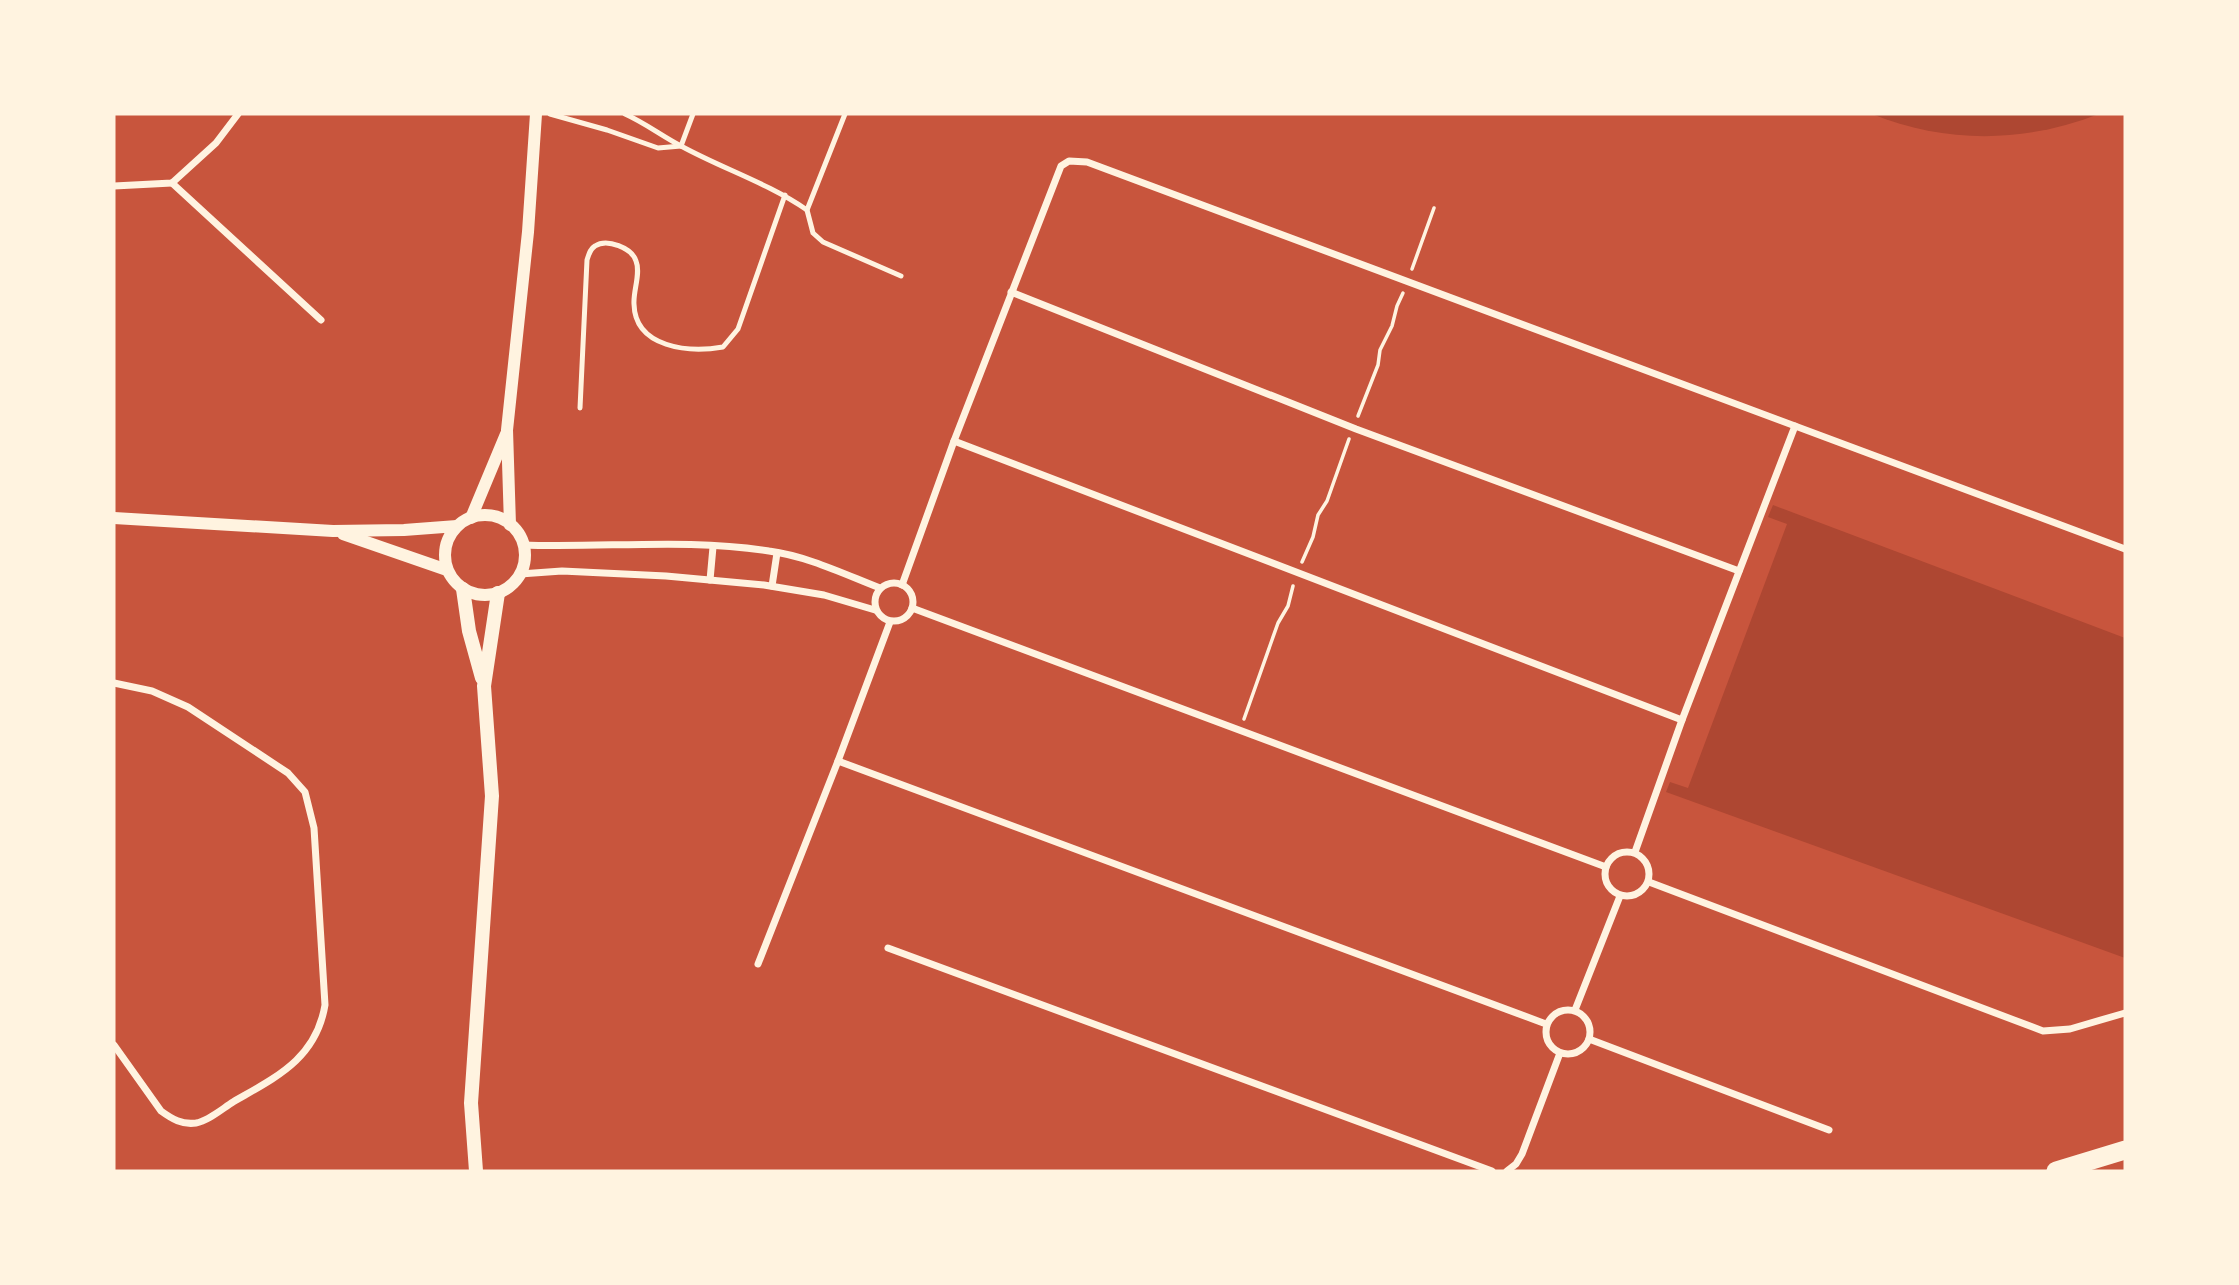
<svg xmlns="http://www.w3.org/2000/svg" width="2239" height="1285" viewBox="0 0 2239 1285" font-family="'Playfair Display',serif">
	<rect width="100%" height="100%" fill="#c8553d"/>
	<g fill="#ae4732">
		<path d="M1872,114H2099C2025,143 1946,144 1872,114Z"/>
		<polygon points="1773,505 2125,638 2125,958 1666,792 1670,782 1688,788 1787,524 1768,517"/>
	</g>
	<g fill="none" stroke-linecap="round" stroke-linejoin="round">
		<g stroke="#fff3e0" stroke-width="3.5">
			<polyline points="1412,269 1434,208"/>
			<polyline points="1358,416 1378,365 1380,350 1392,326 1397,306 1403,293"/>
			<polyline points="1302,562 1313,537 1318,515 1327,501 1349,439"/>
			<polyline points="1244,719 1278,623 1288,606 1293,586"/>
		</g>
		<g stroke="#fff3e0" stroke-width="5">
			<polyline points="550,114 607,130 658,148 681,146"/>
			<path d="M625,114C645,123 662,136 681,146C723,169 768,183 807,210"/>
			<polyline points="845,114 807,210 813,233 823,242 901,276"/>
			<polyline points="681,146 693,114"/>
			<path d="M580,408L587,260C589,254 590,249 595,246C607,238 632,248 636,261C641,273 633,291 634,304C635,348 689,353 723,347L738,329L785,195"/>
		</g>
		<g stroke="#fff3e0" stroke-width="7">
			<polyline points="172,183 321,320"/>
			<polyline points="114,186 172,183 216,143 238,114"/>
			<polyline points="1011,292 1356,429 1739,571"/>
			<polyline points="954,441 1682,720"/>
			<path d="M523,545C605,548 688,538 769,551C807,556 844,574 880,588"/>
			<polyline points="520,574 562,571 666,576 764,585 824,595 875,610"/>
			<polyline points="710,580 713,547"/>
			<circle cx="894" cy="602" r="19"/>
			<polyline points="902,585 954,441 1061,166 1069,161 1087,162 2125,549"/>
			<polyline points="772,586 777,553"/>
			<polyline points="912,608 1606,867"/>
			<path d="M114,683L152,691L188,707L288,773L305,792L314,828L325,1005C316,1059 276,1077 233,1102C222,1109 208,1121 196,1123C182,1125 172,1119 161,1111L114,1045"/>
			<polyline points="838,761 1546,1024"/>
			<circle cx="1627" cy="874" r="22"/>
			<polyline points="1635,852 1682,720 1795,426"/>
			<polyline points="1649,882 2043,1031 2070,1029 2125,1013"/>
			<polyline points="888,948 1492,1171"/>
			<polyline points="758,964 838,761 890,622"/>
			<circle cx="1568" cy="1032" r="22"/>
			<polyline points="1575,1010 1620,896"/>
			<polyline points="1589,1039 1829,1130"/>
			<polyline points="1507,1171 1516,1164 1522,1154 1560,1053"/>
		</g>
		<g stroke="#fff3e0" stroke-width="12">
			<circle cx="485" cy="555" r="40"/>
			<polyline points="114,518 333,531 404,530 457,526"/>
			<polyline points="471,518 506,434"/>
			<polyline points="510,525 507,430 528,232 536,114"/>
			<polyline points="343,534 447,570"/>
		</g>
		<g stroke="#fff3e0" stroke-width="14">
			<polyline points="463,589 469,631 482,678"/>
			<polyline points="476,1171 471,1103 492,796 484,686 498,593"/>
		</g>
		<polyline stroke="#fff3e0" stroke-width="19" points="2056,1171 2125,1150"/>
	</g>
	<rect width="2239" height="1285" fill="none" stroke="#fff3e0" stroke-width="231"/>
</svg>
